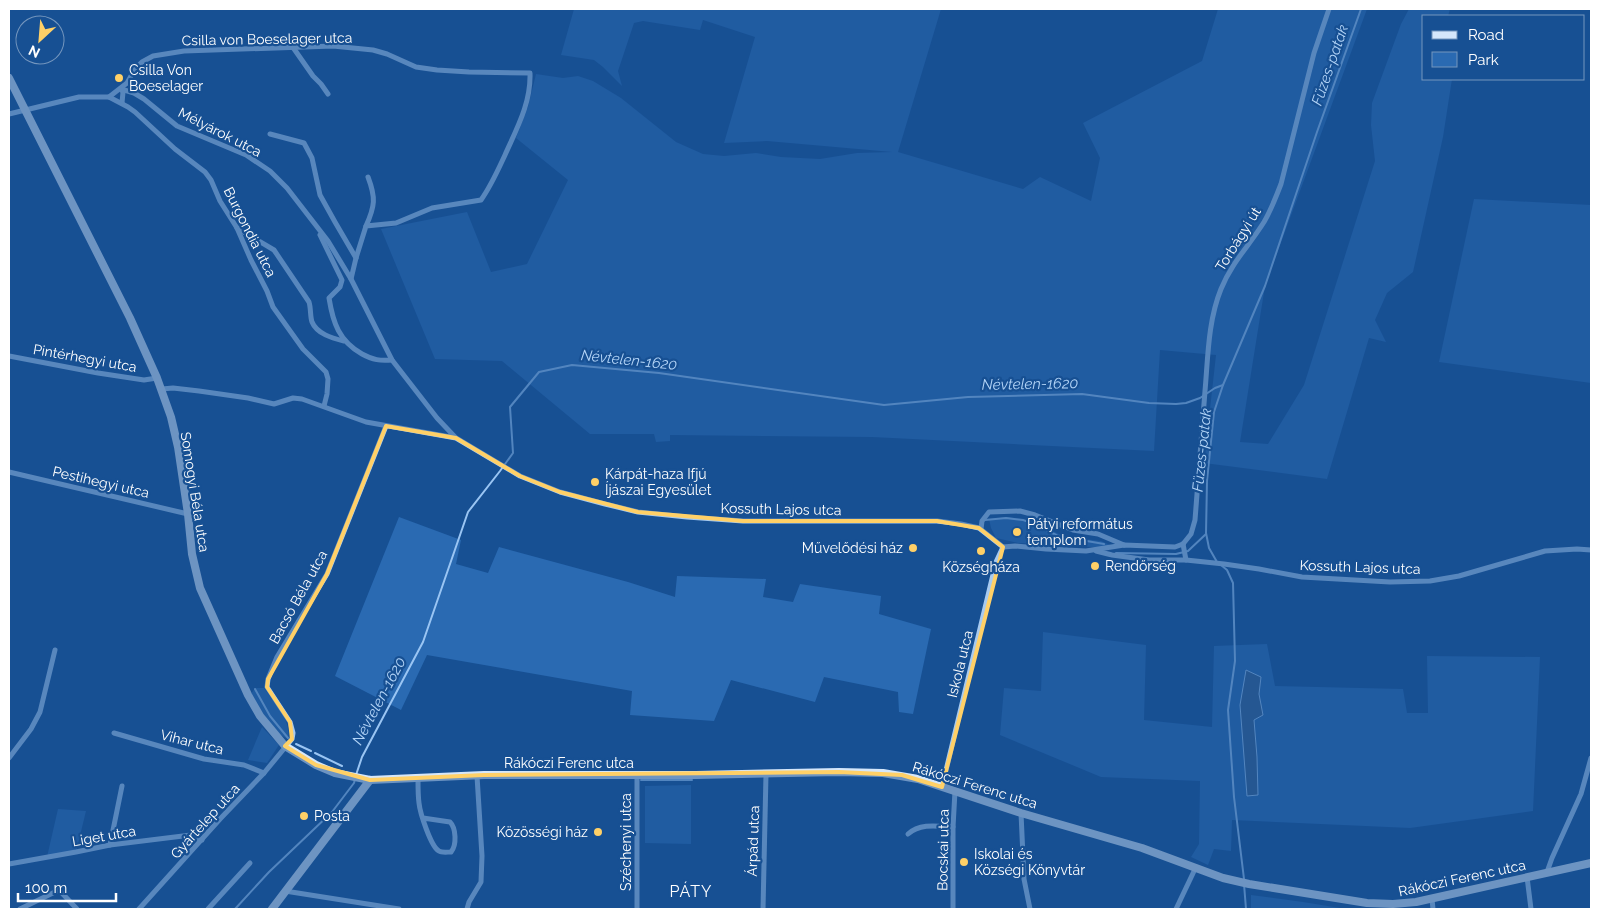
<svg xmlns="http://www.w3.org/2000/svg" width="1600" height="918" viewBox="0 0 1600 918" font-family="Raleway,sans-serif">
	<rect width="100%" height="100%" fill="#175093"/>
	<g fill="#2a6ab2">
		<polygon points="574,9 941,9 898,152 1023,189 1040,177 1091,201 1100,158 1083,123 1202,61 1218,9 1367,9 1265,286 1240,442 1268,444 1304,385 1375,161 1371,125 1372,103 1401,24 1409,9 1450,9 1448,16 1424,16 1424,79 1452,79 1443,137 1413,272 1387,293 1375,320 1386,342 1369,338 1327,479 1204,463 1216,355 1160,350 1154,451 872,437 670,435 670,441 656,442 654,434 590,434 502,361 435,359 381,229 467,212 491,272 527,264 568,180 516,138 528,107 536,74 563,78 578,76 593,81 621,98 676,142 703,154 724,156 756,153 781,157 820,159 857,153 892,152 767,141 724,143 755,37 703,20 700,30 643,21 634,23 618,71 622,86 603,67 594,60 561,55"/>
		<polygon points="1474,199 1591,205 1591,383 1439,362"/>
		<polygon points="399,517 461,540 456,564 488,573 499,547 628,582 675,597 677,576 766,579 763,597 793,602 800,584 881,596 879,614 931,629 913,714 899,712 898,692 824,677 815,702 731,680 714,721 630,715 632,691 427,655 401,710 335,676"/>
		<polygon points="1008,517 1021,519 1032,522 1066,537 1101,541 1110,545 1110,548 1018,543 996,538 991,528 989,519"/>
		<polygon points="1043,632 1146,645 1144,720 1212,727 1214,646 1267,644 1275,686 1403,689 1407,713 1428,713 1427,656 1540,657 1533,811 1410,828 1232,820 1231,851 1214,849 1208,865 1191,857 1199,844 1200,781 1101,777 1000,735 1004,688 1041,691"/>
		<path d="M255,688H264C274,703 292,720 288,739C272,733 259,709 251,694Z"/>
		<polygon points="262,727 279,745 267,763 248,760"/>
		<polygon points="691,785 691,844 645,843 645,786"/>
		<polygon points="58,809 86,811 76,852 47,857"/>
		<polygon points="1251,895 1303,902 1346,909 1251,909"/>
	</g>
	<polygon fill="#366090" stroke="#9ac5f3" points="1246,670 1261,677 1259,694 1263,715 1254,720 1257,757 1258,795 1247,796 1240,705"/>
	<g fill="none" stroke-linecap="round" stroke-linejoin="round">
		<g stroke="#9ac5f3" stroke-width="2">
			<polyline points="985,520 1006,518 1023,520 1035,524 1058,536 1104,544"/>
			<polyline points="1116,553 1176,554 1188,551 1206,534"/>
			<polyline points="1217,562 1209,548 1206,533 1207,481 1214,412 1223,385 1265,286 1317,132 1361,9"/>
			<polyline points="1221,565 1227,570 1233,583 1235,661 1228,710 1234,797 1244,879"/>
			<polyline points="255,689 270,716 288,738"/>
			<polyline points="296,744 311,751"/>
			<polyline points="315,753 342,766"/>
			<polyline points="356,775 362,757 423,642 468,512 500,471 513,453 510,407 539,372 572,365 659,373 884,405 968,397 1082,394 1149,403 1176,404 1186,403 1200,398 1215,388 1223,385"/>
			<polyline points="641,780 692,780"/>
			<polyline points="1244,884 1246,909"/>
			<polyline points="235,909 269,872 332,812 354,783 355,779"/>
		</g>
		<g stroke="#a7caf0" stroke-width="5">
			<polyline points="292,46 313,76 321,84 328,94"/>
			<polyline points="121,89 134,93 144,99 177,126 246,155 270,171 287,188 328,241 351,279 392,360 437,418 455,437"/>
			<polyline points="121,89 123,92 122,103"/>
			<polyline points="109,97 128,107 135,112 175,149 205,172 211,180 220,201 237,228 251,260 267,291 273,307 303,349 326,372 328,379 327,394 324,406"/>
			<path d="M9,114L79,97H109L127,83L135,69L142,62L153,56L184,51L333,46L373,50L387,54L416,67L437,70L469,72L530,73C531,103 517,128 505,155C498,170 491,186 481,200L432,208L396,223L366,226L356,258L351,279"/>
			<polyline points="270,134 304,143 312,158 320,195 335,222 356,258"/>
			<path d="M366,226C375,206 376,198 368,177"/>
			<path d="M237,228L274,250L309,302C311,308 310,316 312,322C317,334 332,338 344,341"/>
			<path d="M320,235L342,280L340,287L329,298C333,323 339,341 362,354C373,360 380,361 392,360"/>
			<polyline points="9,356 98,373 144,380 157,378"/>
			<polyline points="162,389 173,388 199,391 248,398 274,404 293,398 302,399 366,422 456,438 520,476 560,492 605,504 638,512 687,517 743,521 937,521 961,524 979,528 1003,547 1015,546 1046,549 1086,551 1124,545 1175,547 1183,544"/>
			<polyline points="9,472 188,514"/>
			<polyline points="981,529 982,521 989,512 1020,511 1035,515 1073,530 1098,534 1124,545"/>
			<path d="M1183,544L1191,534L1195,520C1198,477 1202,434 1205,391C1208,357 1208,321 1221,289C1232,262 1249,246 1264,222C1271,210 1276,197 1281,184L1314,53L1329,9"/>
			<polyline points="1183,544 1186,560"/>
			<polyline points="1096,551 1112,555 1149,560 1186,560 1224,564 1259,569 1302,577 1390,582 1430,581 1459,576 1545,551 1577,549 1591,550"/>
			<polyline points="114,733 204,759 244,765 264,773"/>
			<polyline points="9,758 31,729 40,712 55,650"/>
			<path d="M418,779C418,787 418,796 419,803C420,813 431,847 439,851C442,853 447,852 451,852C457,845 456,828 450,822L423,818"/>
			<polyline points="942,787 996,562 1003,547"/>
			<polyline points="1021,813 1024,879 1030,909"/>
			<path d="M908,834C920,823 937,826 953,827"/>
			<polyline points="110,845 122,786"/>
			<polyline points="9,864 76,852 110,845 191,835 202,840"/>
			<polyline points="1547,872 1552,858 1581,794 1591,758"/>
			<polyline points="1527,877 1531,909"/>
			<polyline points="285,891 399,909"/>
			<polyline points="1432,899 1433,909"/>
			<polyline points="20,909 59,890 77,909"/>
			<polyline points="139,909 220,819 264,773 292,739 293,733 290,722 267,687 268,679 277,657 327,574 386,426"/>
			<polyline points="208,909 250,863"/>
			<polyline points="467,909 469,902 481,882 482,856 477,776"/>
			<polyline points="637,909 637,775"/>
			<polyline points="763,909 766,774"/>
			<polyline points="953,909 953,827 955,791"/>
			<polyline points="1176,909 1196,867"/>
		</g>
		<g stroke="#d5e7fb" stroke-width="8">
			<polyline points="9,78 130,318 157,378 171,417 178,447 188,514 192,554 200,588 248,695 260,716 285,746 316,765 335,773 370,780 484,775 696,775 839,772 883,773 918,779 1021,813 1142,848 1223,878 1249,884 1367,903 1393,904 1416,902 1591,863"/>
			<polyline points="272,909 370,780"/>
		</g>
	</g>
	<path d="M0 0H1600V918H0ZM386,426L456,438L520,476L560,492L638,512L743,521H937L979,528L1003,547L942,787L902,775L839,772L484,775L370,780L316,765L285,746L292,739L290,722L267,687L268,679L327,574Z" fill="#175093" fill-opacity=".55" fill-rule="evenodd"/>
	<path fill="none" stroke="#ffd067" stroke-width="4" stroke-linejoin="round" d="M386,426L456,438L520,476L560,492L638,512L743,521H937L979,528L1003,547L942,787L902,775L839,772L484,775L370,780L316,765L285,746L292,739L290,722L267,687L268,679L327,574Z"/>
	<g fill="#ffd067" stroke="#175093" stroke-width="2">
		<circle cx="119" cy="78" r="5"/>
		<circle cx="595" cy="482" r="5"/>
		<circle cx="1017" cy="532" r="5"/>
		<circle cx="913" cy="548" r="5"/>
		<circle cx="981" cy="551" r="5"/>
		<circle cx="1095" cy="566" r="5"/>
		<circle cx="304" cy="816" r="5"/>
		<circle cx="598" cy="832" r="5"/>
		<circle cx="964" cy="862" r="5"/>
	</g>
	<g text-anchor="middle" stroke-width="4.5" stroke-linejoin="round" paint-order="stroke">
		<g font-size="14" fill="#fff" stroke="#175093">
			<text transform="translate(267 39) rotate(-1)" y="5">Csilla von Boeselager utca</text>
			<text transform="translate(220 132) rotate(27)" y="5">Mélyárok utca</text>
			<text transform="translate(250 232) rotate(63)" y="5">Burgondia utca</text>
			<text transform="translate(1238 239) rotate(-58)" y="5">Torbágyi út</text>
			<text transform="translate(85 358) rotate(10)" y="5">Pintérhegyi utca</text>
			<text transform="translate(101 482) rotate(13)" y="5">Pestihegyi utca</text>
			<text transform="translate(195 492) rotate(81)" y="5">Somogyi Béla utca</text>
			<text transform="translate(781 509) rotate(1)" y="5">Kossuth Lajos utca</text>
			<text transform="translate(1360 567) rotate(2)" y="5">Kossuth Lajos utca</text>
			<text transform="translate(298 597) rotate(-61)" y="5">Bacsó Béla utca</text>
			<text transform="translate(960 664) rotate(-76)" y="5">Iskola utca</text>
			<text transform="translate(192 742) rotate(14)" y="5">Vihar utca</text>
			<text x="569" y="768">Rákóczi Ferenc utca</text>
			<text transform="translate(975 785) rotate(17)" y="5">Rákóczi Ferenc utca</text>
			<text transform="translate(205 821) rotate(-48)" y="5">Gyártelep utca</text>
			<text transform="translate(104 836) rotate(-10)" y="5">Liget utca</text>
			<text transform="translate(753 841) rotate(-88)" y="5">Árpád utca</text>
			<text transform="translate(626 842) rotate(-90)" y="5">Széchenyi utca</text>
			<text transform="translate(943 850) rotate(-89)" y="5">Bocskai utca</text>
			<text transform="translate(1462 878) rotate(-12)" y="5">Rákóczi Ferenc utca</text>
		</g>
		<g font-size="14" fill="#fff" stroke="#175093" text-anchor="start">
			<text x="129" y="75">Csilla Von<tspan x="129" dy="16">Boeselager</tspan></text>
			<text x="605" y="479">Kárpát-haza Ifjú<tspan x="605" dy="16">Íjászai Egyesület</tspan></text>
			<text x="1027" y="529">Pátyi református<tspan x="1027" dy="16">templom</tspan></text>
			<text x="903" y="553" text-anchor="end">Művelődési ház</text>
			<text x="1105" y="571">Rendőrség</text>
			<text x="981" y="572" text-anchor="middle">Községháza</text>
			<text x="314" y="821">Posta</text>
			<text x="588" y="837" text-anchor="end">Közösségi ház</text>
			<text x="974" y="859">Iskolai és<tspan x="974" dy="16">Községi Könyvtár</tspan></text>
		</g>
		<g font-size="15" font-style="italic" fill="#b3d4f7" stroke="#175093">
			<text transform="translate(1330 65) rotate(-71)" y="5">Füzes-patak</text>
			<text transform="translate(629 360) rotate(6)" y="5">Névtelen-1620</text>
			<text transform="translate(1030 384) rotate(-1)" y="5">Névtelen-1620</text>
			<text transform="translate(1202 450) rotate(-84)" y="5">Füzes-patak</text>
			<text transform="translate(379 701) rotate(-62)" y="5">Névtelen-1620</text>
		</g>
		<g font-size="16" letter-spacing="1" fill="#fff" stroke="#175093">
			<text x="691" y="897">PÁTY</text>
		</g>
	</g>
	<rect width="1600" height="918" fill="none" stroke="#ffffff" stroke-width="20"/>
	<rect x="1422" y="15" width="162" height="65" fill="#175093" stroke="#7496be"/>
	<rect x="1432" y="31" width="25" height="8" fill="#d5e7fb" stroke="#7496be"/>
	<text x="1468" y="40" font-size="15" fill="#ffffff">Road</text>
	<rect x="1432" y="52" width="25" height="15" fill="#2a6ab2" stroke="#7496be"/>
	<text x="1468" y="65" font-size="15" fill="#ffffff">Park</text>
	<g transform="translate(40 40) rotate(206)"><circle r="24" fill="#175093" stroke="#7496be"/>
	<path d="M0-4L9 19L0 12L-9 19Z" fill="#ffd067"/>
	<text y="-8" font-size="14" font-weight="bold" text-anchor="middle" fill="#ffffff">N</text>
	</g>
	<path d="M18 893v8h98v-8" fill="none" stroke="#ffffff" stroke-width="2.5"/>
	<text x="25" y="893" font-size="15" fill="#ffffff" stroke="#175093" stroke-width="4" paint-order="stroke">100 m</text>
</svg>
